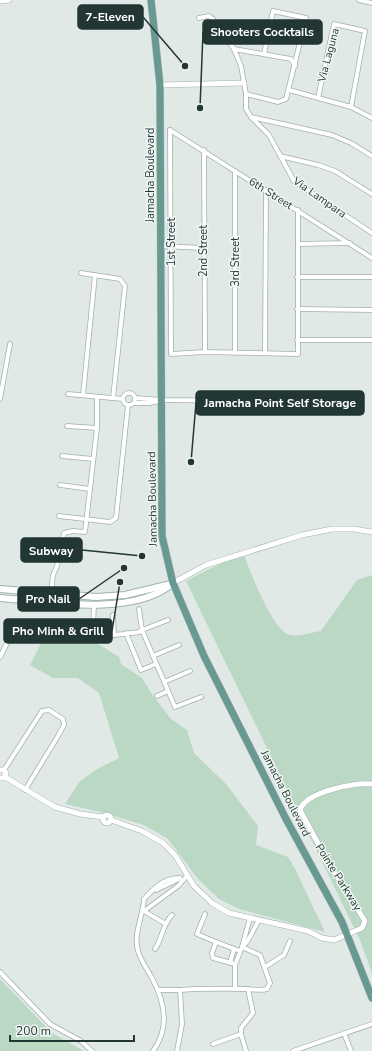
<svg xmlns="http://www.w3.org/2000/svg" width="372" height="1051" viewBox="0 0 372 1051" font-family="'Nunito Sans',sans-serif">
	<rect width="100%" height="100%" fill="#e0e9e6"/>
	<g fill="#bbd8c5">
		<path d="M243,552C249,569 273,632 290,635C299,637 313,632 321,631L357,580L372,575V973L360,940L186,581Z"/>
		<polygon points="53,620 62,623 63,632 80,634 100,645 119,657 121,664 142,678 153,696 171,719 187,730 194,753 226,784 258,826 256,845 288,857 295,869 325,932 239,909 219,899 198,879 168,839 144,825 96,811 65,804 80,781 97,769 119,758 99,693 78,678 53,678 30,665"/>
		<polygon points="0,979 52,1033 84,1051 0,1051"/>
	</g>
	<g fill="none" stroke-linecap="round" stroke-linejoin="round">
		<defs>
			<g id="minor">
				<polyline points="359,0 372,3"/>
				<polyline points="199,18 209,16 213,19 234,49 241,66 246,94 246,109 251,117 269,135 294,181 372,233"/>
				<polyline points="234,49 291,59 295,66"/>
				<polyline points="289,90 351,107 372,118"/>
				<polyline points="246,94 278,102 286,99 306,18 273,11 264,54"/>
				<polyline points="318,98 334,24 365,31 351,107"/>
				<polyline points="251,117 332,135 351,143 372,156"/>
				<polyline points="170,130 171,354 205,352 298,354 298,210"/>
				<polyline points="170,130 372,258"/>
				<polyline points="204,150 205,352"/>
				<polyline points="280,156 318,165 335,171 372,194"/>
				<polyline points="298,244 350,243"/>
				<polyline points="161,246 203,248"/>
				<polyline points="81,273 120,279 125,286 113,398"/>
				<polyline points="297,277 372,277"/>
				<polyline points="297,309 372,310"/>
				<polyline points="297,340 372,340"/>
				<polyline points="235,353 235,171"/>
				<polyline points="265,353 266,190"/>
				<circle cx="129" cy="399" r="6"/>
				<polyline points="68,394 123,399"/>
				<polyline points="83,395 95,275"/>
				<polyline points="135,398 162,400 256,401 271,405"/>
				<polyline points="0,399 10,344"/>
				<polyline points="134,403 149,403 160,401"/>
				<polyline points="67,426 97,428"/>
				<polyline points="62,456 93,459"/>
				<polyline points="60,485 90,489"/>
				<polyline points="59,516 110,522 116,518 128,405"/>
				<polyline points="51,594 53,575 57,566 64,533 73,531 85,532 97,428 97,397"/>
				<path d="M94,604C94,612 92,623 95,629C99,640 128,633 139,632L142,630L175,707L201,697"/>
				<polyline points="139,609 142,630 168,620"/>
				<polyline points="113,615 114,635"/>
				<polyline points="70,627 94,628"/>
				<polyline points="126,633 141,670 156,664"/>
				<polyline points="153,656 179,645"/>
				<polyline points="0,657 12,633"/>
				<polyline points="164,682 190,671"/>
				<polyline points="157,696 168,691"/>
				<polyline points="4,770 42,711 49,710 63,719 64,725 58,736 25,790"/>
				<polyline points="156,890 179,879"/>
				<polyline points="144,911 178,886 187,876"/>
				<polyline points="144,911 164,923"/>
				<polyline points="205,914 197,934 216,942 212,953 213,958 235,964"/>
				<polyline points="250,918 242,947 247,942 259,920"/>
				<polyline points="216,942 240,951"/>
				<path d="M155,949C163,937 162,925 172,915"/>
				<polyline points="230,963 234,949"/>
				<polyline points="265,967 284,955 290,941"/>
				<polyline points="0,972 50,1024 81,1041 92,1051"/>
				<polyline points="158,990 180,990 182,1024 177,1051"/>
				<path d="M180,990C202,988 223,989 245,989C253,989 260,991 267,989L270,983L260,955L242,947L235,965V989"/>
				<polyline points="344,1033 351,1051"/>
				<polyline points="241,1034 241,1028 253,1013 248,989"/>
				<polyline points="213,1044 241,1034 246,1051"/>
				<path d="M153,1051C170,1028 165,1002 152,978C147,969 141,961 138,951C133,933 143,917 144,899C154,888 165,877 180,878"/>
				<polyline points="293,1051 372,1024"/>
			</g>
			<g id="tertiary">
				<polyline points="0,1 9,0"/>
				<polyline points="160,85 244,83"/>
				<polyline points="173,583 206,565 302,535 332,529 354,529 372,532"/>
				<polyline points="0,770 4,770 6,773 4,778 0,778"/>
				<polyline points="5,777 55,807 80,814 103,817"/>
				<circle cx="107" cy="819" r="4"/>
				<path d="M111,820L142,831L163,843L175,855L194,886L212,903L229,913L308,931L322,938L334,940L362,928L365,921L328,862L300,810C306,791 355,783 372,784"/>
			</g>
			<g id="secondary">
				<polyline points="0,589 96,597 125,595 171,584"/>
				<path d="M0,598C47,602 135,617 173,583"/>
				<path d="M17,599C28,594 38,599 49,597L51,594"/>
			</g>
			<polyline id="primary" points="151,0 160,85 162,536 173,583 204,656 286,819 342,922 372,998"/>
		</defs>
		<use href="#minor" stroke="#a3b0ad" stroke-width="5.5"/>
		<use href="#tertiary" stroke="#a3b0ad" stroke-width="6"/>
		<use href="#secondary" stroke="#a0b3ae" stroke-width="8"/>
		<use href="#primary" stroke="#bdc3c2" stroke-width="8"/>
		<use href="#minor" stroke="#fff" stroke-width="4"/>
		<use href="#tertiary" stroke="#fff" stroke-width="5"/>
		<use href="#secondary" stroke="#fff" stroke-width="6"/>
		<use href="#primary" stroke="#699a92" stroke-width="7"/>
	</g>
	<g text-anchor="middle" stroke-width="3" stroke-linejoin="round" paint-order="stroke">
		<g font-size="11" fill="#223734" stroke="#f0f6f3">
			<text transform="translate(328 55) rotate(-75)" y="4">Via Laguna</text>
			<text transform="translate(150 175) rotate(-90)" y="4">Jamacha Boulevard</text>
			<text transform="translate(271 193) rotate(32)" y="4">6th Street</text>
			<text transform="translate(320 197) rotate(35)" y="4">Via Lampara</text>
			<text transform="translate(171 242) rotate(-90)" y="4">1st Street</text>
			<text transform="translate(203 251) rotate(-90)" y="4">2nd Street</text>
			<text transform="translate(235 262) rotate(-90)" y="4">3rd Street</text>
			<text transform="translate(152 499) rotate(-91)" y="4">Jamacha Boulevard</text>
			<text transform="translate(286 793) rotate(63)" y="4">Jamacha Boulevard</text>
			<text transform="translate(339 877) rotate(58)" y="4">Pointe Parkway</text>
		</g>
	</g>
	<path fill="none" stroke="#223734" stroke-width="1.5" d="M185 66L143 17M200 108L203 32M191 462L196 403M142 556L82 550M124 568L79 599M120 582L112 631"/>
	<g fill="#223734" stroke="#f0f6f3" stroke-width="1.5">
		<circle cx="185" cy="66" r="4"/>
		<circle cx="200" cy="108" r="4"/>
		<circle cx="191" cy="462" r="4"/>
		<circle cx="142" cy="556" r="4"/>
		<circle cx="124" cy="568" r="4"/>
		<circle cx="120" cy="582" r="4"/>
	</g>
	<g fill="#223734" stroke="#223734" stroke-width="1.5">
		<rect x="78" y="5" width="65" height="24" rx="4"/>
		<rect x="203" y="20" width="119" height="24" rx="4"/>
		<rect x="196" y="391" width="168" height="24" rx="4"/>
		<rect x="21" y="538" width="61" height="24" rx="4"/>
		<rect x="18" y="587" width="61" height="24" rx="4"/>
		<rect x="4" y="619" width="108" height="24" rx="4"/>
	</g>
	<g font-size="12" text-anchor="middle" font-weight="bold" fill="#fff">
		<text x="110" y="21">7-Eleven</text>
		<text x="262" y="36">Shooters Cocktails</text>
		<text x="280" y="407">Jamacha Point Self Storage</text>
		<text x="51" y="555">Subway</text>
		<text x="48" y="603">Pro Nail</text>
		<text x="58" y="635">Pho Minh &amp; Grill</text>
	</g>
	<path d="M10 1035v6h124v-6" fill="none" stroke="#223734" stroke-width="2"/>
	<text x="16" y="1035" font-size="12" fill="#223734" stroke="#f0f6f3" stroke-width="3" paint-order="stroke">200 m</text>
</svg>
